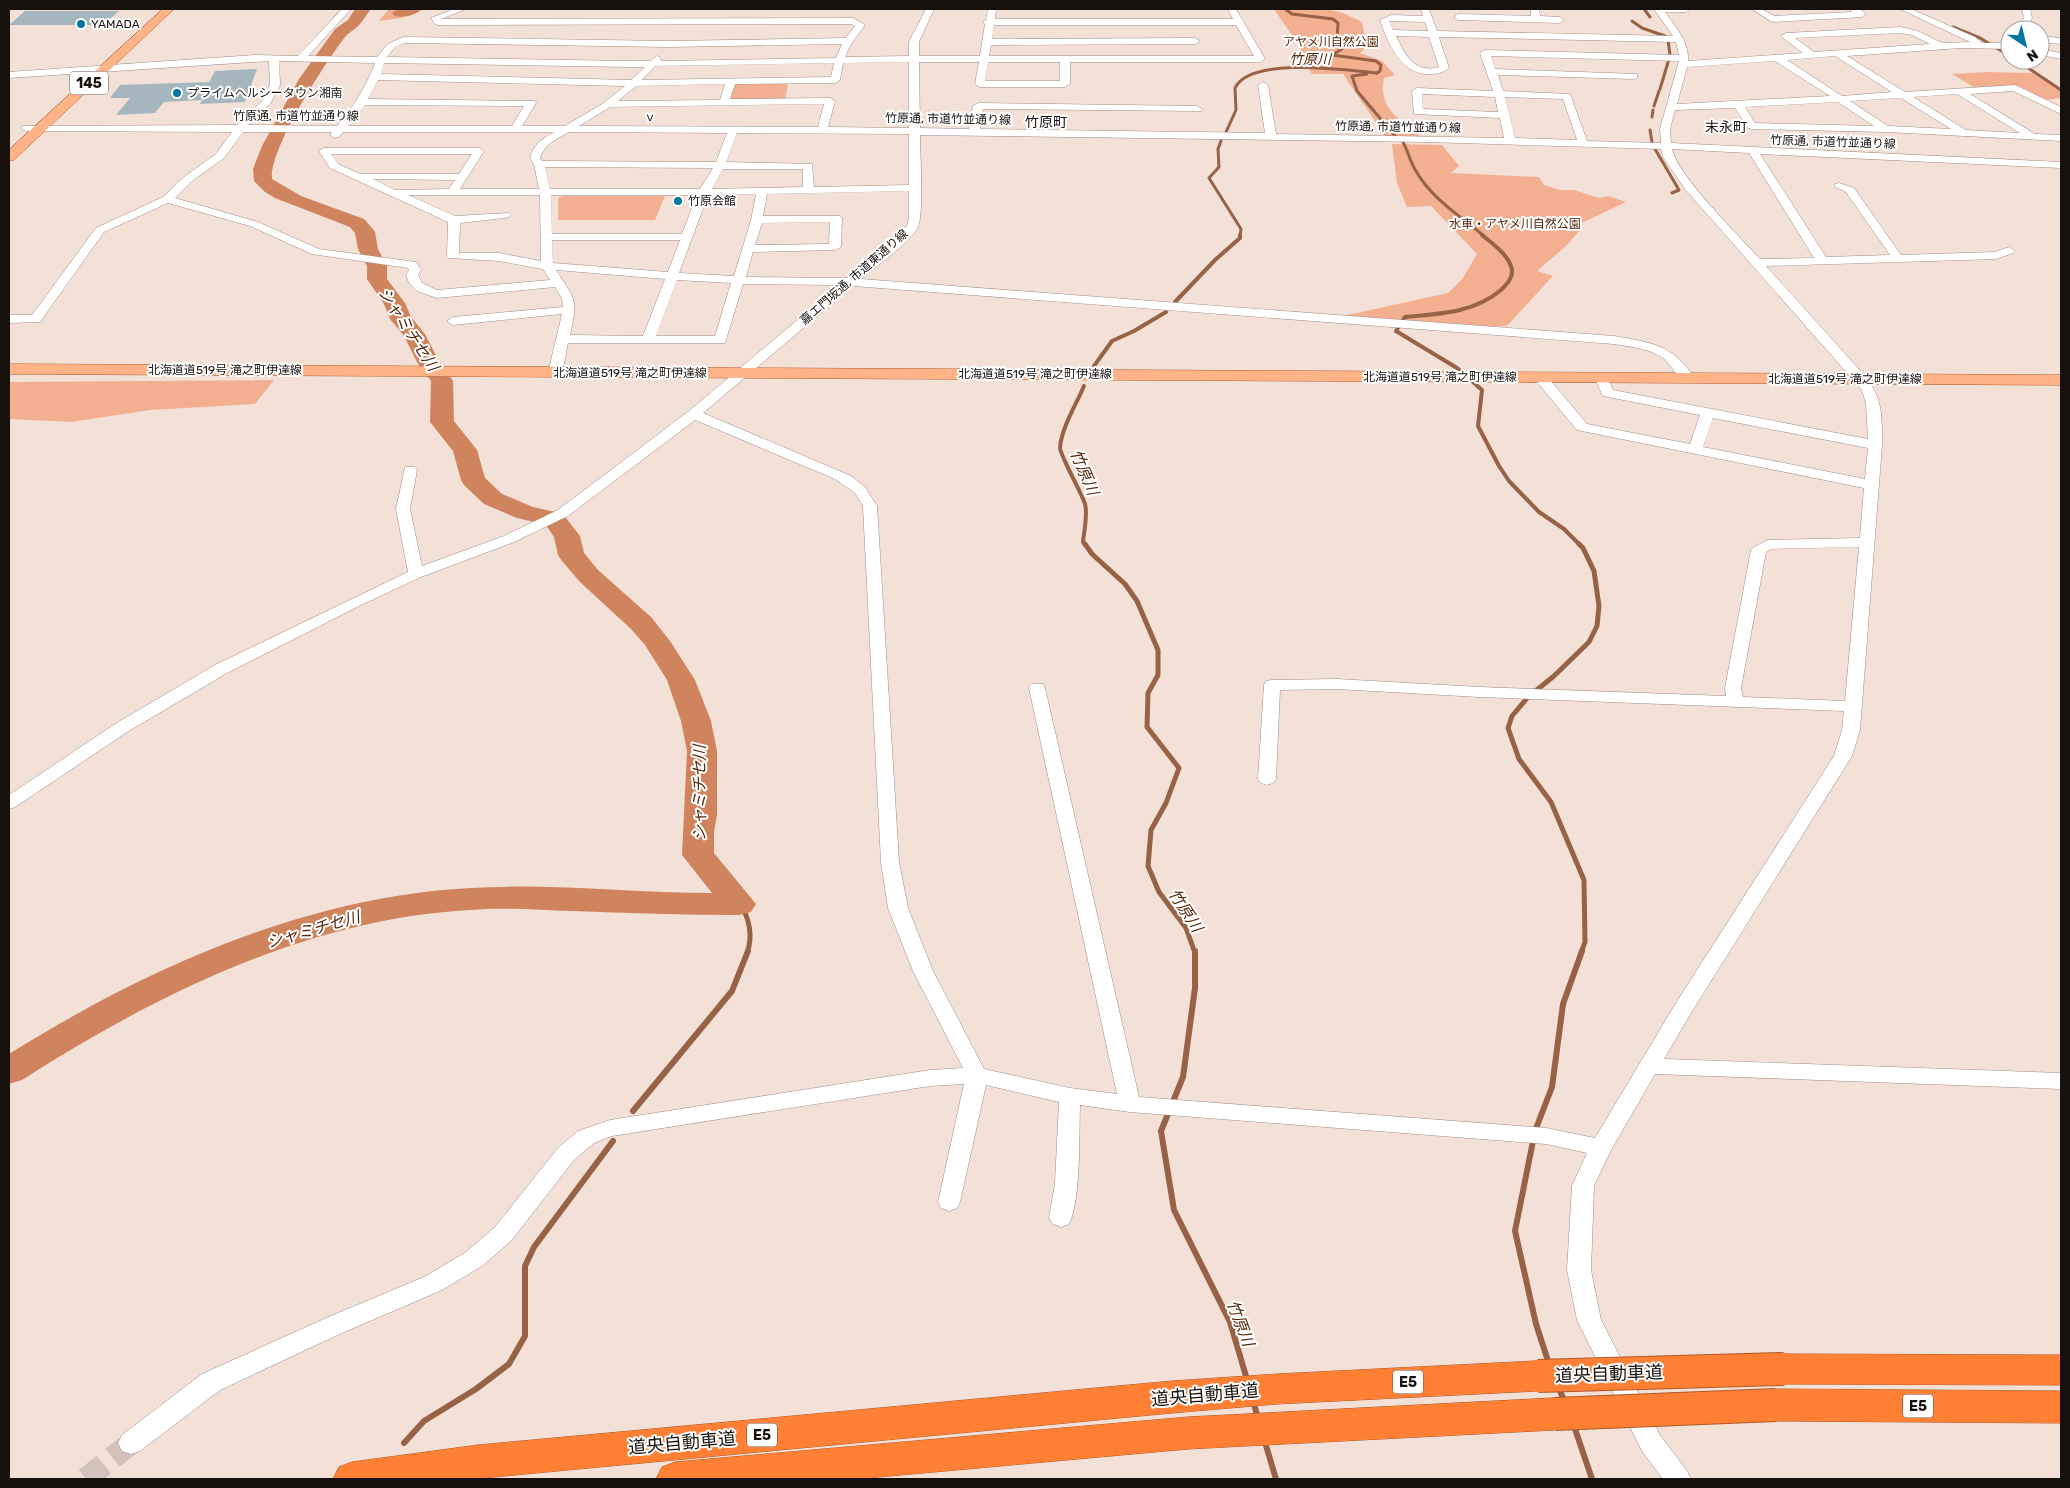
<svg xmlns="http://www.w3.org/2000/svg" width="2070" height="1488" viewBox="0 0 2070 1488" font-family="Rubik,'Noto Sans JP',sans-serif">
	<rect width="100%" height="100%" fill="#f3e1d8"/>
	<g fill="#f2b090">
		<polygon points="389,9 426,9 401,18 379,21"/>
		<path d="M1274,9H1327L1343,13L1362,22L1367,47L1360,53L1382,61L1395,75L1384,78C1378,109 1399,119 1421,136H1385L1343,74H1312L1303,60L1300,47Z"/>
		<polygon points="1986,72 2032,73 2061,91 2061,98 2047,100 2019,86 1977,89 1952,74"/>
		<polygon points="739,84 788,84 785,100 730,99 733,85"/>
		<polygon points="1392,144 1442,145 1459,166 1451,173 1539,177 1544,185 1560,190 1574,190 1599,198 1608,196 1626,202 1573,227 1580,230 1566,246 1537,271 1553,276 1507,326 1480,327 1343,316 1448,293 1463,278 1477,254 1431,206 1407,207 1397,183"/>
		<polygon points="564,196 665,196 655,220 558,220 558,198"/>
		<polygon points="274,380 255,404 150,410 71,422 9,419 9,382"/>
	</g>
	<g fill="none" stroke-linecap="round" stroke-linejoin="round">
		<g stroke="#986246" stroke-width="3">
			<polyline points="1285,9 1292,14 1333,19 1338,23 1337,41 1342,49 1332,55 1376,61 1381,65 1380,71 1377,73"/>
			<polyline points="1644,9 1650,17"/>
			<polyline points="1632,21 1642,28 1665,36"/>
			<polyline points="1953,27 1980,38 2010,56"/>
			<polyline points="1668,40 1670,55"/>
			<polyline points="2016,60 2061,90"/>
			<polyline points="1367,74 1352,76 1357,91 1396,137"/>
			<polyline points="1660,89 1669,59"/>
			<polyline points="1654,106 1659,91"/>
			<polyline points="1652,117 1653,110"/>
			<polyline points="1650,130 1652,142"/>
			<path d="M1226,132L1236,110L1235,88C1250,56 1347,70 1377,73"/>
			<polyline points="1221,141 1218,149 1219,167 1209,178 1241,229 1240,236"/>
			<path d="M1403,142C1408,151 1410,162 1416,171C1431,198 1460,216 1484,236"/>
			<polyline points="1655,149 1679,190 1672,193"/>
		</g>
		<g stroke="#986246" stroke-width="4">
			<path d="M1482,235C1492,243 1510,256 1512,270C1513,278 1506,285 1501,290C1474,313 1439,314 1405,317L1396,331L1457,368L1482,390L1478,426L1499,466L1509,481L1539,512L1564,529L1580,545"/>
			<polyline points="1175,302 1215,260 1240,238 1240,235"/>
			<polyline points="1094,366 1112,341 1134,331 1166,312"/>
			<path d="M1084,386C1076,405 1062,427 1060,447C1059,454 1081,491 1085,504C1088,514 1084,531 1083,542L1085,545"/>
		</g>
		<g stroke="#986246" stroke-width="5">
			<polyline points="1085,544 1092,554 1125,584 1137,601 1158,650 1158,675 1148,693 1147,727 1179,768 1166,803 1151,830 1148,866 1159,892 1186,928 1195,953"/>
			<polyline points="1579,544 1583,548 1594,571 1599,606 1597,626 1589,642 1554,676 1528,697 1512,716 1508,728 1519,759 1551,802 1584,880 1585,942 1581,953"/>
			<path d="M739,904C750,917 753,937 747,953"/>
		</g>
		<g stroke="#986246" stroke-width="6">
			<polyline points="1195,951 1195,988 1183,1077 1161,1131 1174,1210 1230,1322 1248,1383"/>
			<polyline points="633,1111 732,991 748,951"/>
			<polyline points="1549,1364 1536,1324 1515,1231 1535,1131 1552,1087 1563,1004 1582,951"/>
			<polyline points="1558,1386 1565,1403"/>
			<polyline points="1253,1400 1258,1419"/>
			<polyline points="1573,1423 1592,1479"/>
			<polyline points="1264,1439 1276,1479"/>
			<polyline points="404,1443 424,1421 476,1389 509,1364 525,1336 525,1266 534,1247 613,1141"/>
		</g>
		<g fill="#cf845e" fill-rule="evenodd">
			<path d="M355,9H371C366,15 362,23 357,27C353,31 348,33 345,37C325,63 269,149 272,179L301,196L364,219L372,228L375,232L378,249L387,266V279L405,303L411,317L425,334L439,361L453,381L454,421L477,450L485,478L502,494L533,507L560,513L566,518L580,536L584,553L598,570L651,617L670,641L695,680L711,721L717,751V815L714,832V853L756,904L751,912L739,915C683,915 628,913 572,911C538,910 504,907 470,910C307,919 157,994 22,1080L9,1084V1054C147,968 305,897 470,888C550,883 631,893 712,893L682,855L687,751L681,721L667,680L645,645L631,629L580,582L562,561L558,555L554,537L548,528L543,524L517,518L484,504L464,485L461,480L453,451L430,422L431,381L417,362L404,336L390,319L384,304L367,279V266L358,249L355,233L350,227L275,198L265,192L254,181L253,169L262,146L299,79L335,29L348,20Z"/>
			<path d="M398,9H421C416,16 402,18 395,16L392,13Z"/>
		</g>
	</g>
	<g fill="#a5b6bf">
		<polygon points="25,11 119,11 103,25 9,25"/>
		<polygon points="257,69 245,102 200,104 202,100 164,102 155,113 116,115 130,98 110,98 120,85 209,82 215,71"/>
	</g>
	<g fill="none" stroke-linecap="round" stroke-linejoin="round">
		<polyline stroke="#d2c2ba" stroke-width="23" stroke-dasharray="23 11" stroke-linecap="butt" points="86,1479 131,1443"/>
		<defs>
			<g id="minor">
				<path d="M342,9H351L308,56L377,57L388,44L403,37L669,41L846,38L855,26L851,24L438,25L435,24L431,18L454,9H466L441,19L853,18L865,25L851,44L845,57L909,56V42L926,9H934L919,42V56H980L985,24L983,22L986,20L988,9H996L995,19H1233L1228,9H1236L1265,59L1260,62H1070V84L1065,87H980L975,84L979,62H919L920,128L969,129L973,106L978,103L1197,106L1202,109L1201,111L983,109L980,129L1265,133L1258,85L1263,82L1268,85L1276,134L1504,138L1500,118L1414,114L1412,91L1417,88L1493,91L1480,53L1485,50L1679,55L1676,42L1439,37L1449,68C1444,72 1437,74 1430,74C1401,76 1388,43 1380,20L1391,15L1423,16L1421,9H1429L1437,31L1673,36L1654,9H1690L1686,12H1665C1676,28 1689,41 1688,61L1803,53L1783,38L1781,36L1786,33L1901,27L1918,31L1942,43L1970,42L1900,9H1911L1975,37L1982,43H2010V49L1961,48L1847,56L1905,92L2015,85L2061,107V114L2013,91L1970,94L2035,134L2061,135V141L1886,132L1752,129L1748,128L1735,108L1675,110L1670,129L1671,143L2061,162V168L1760,154L1826,257L1890,255L1846,192L1834,186L1835,184L1839,183L1854,188L1901,255L1995,252L2009,247L2015,251L2013,253L1996,259L1766,266L1865,376C1883,398 1882,418 1882,445L1860,730L1852,756L1691,1013L1664,1059L2061,1073V1089L1655,1074L1611,1150L1594,1186L1591,1270L1601,1320L1660,1435L1687,1471L1691,1479H1663L1642,1451L1577,1320L1567,1270L1572,1186L1587,1153L1546,1144L1130,1112L1080,1105C1079,1134 1081,1201 1069,1224L1061,1227L1053,1224L1049,1218L1055,1183L1059,1102L986,1085L960,1202L957,1208L949,1211L941,1208L938,1202L964,1084L930,1086L612,1136L594,1143L574,1160L511,1241L482,1266L442,1290L342,1333L220,1390L140,1451L131,1454L122,1451L118,1443L122,1435L202,1374L324,1319L426,1276L466,1252L495,1227L558,1148L578,1131L610,1120L930,1070L963,1068L913,971L888,908L881,862L863,506L855,493L835,479L695,420L568,516L514,542L421,577L361,605L227,673L127,732L15,807L9,809V795L115,724L215,665L408,572L396,509L405,467H415L417,470L410,509L422,566L504,536L558,510L689,411L839,285L743,284L725,343H568L562,373L555,377L548,373L562,314L453,325L447,321L453,317L563,307L562,298L555,287L437,298L417,291L409,283L406,275L409,270L408,268L312,254L250,226L168,203L104,232L40,322L9,323V315H32L96,228L163,197L184,177L216,154L232,132L26,131L21,128L22,126L237,125L262,101L270,85L269,61L9,78V72L255,55L298,56ZM1389,21L1425,22L1428,31L1393,30ZM994,25H1236L1254,56H989L991,45L1195,44L1200,41L1195,38L992,39ZM1901,33L1912,35L1930,44L1814,52L1795,38ZM1396,36L1429,37L1439,67C1415,74 1405,55 1396,36ZM404,43L669,47L842,44L836,58L661,61L660,57L657,56L650,61H630L387,57L395,47ZM1491,56L1679,61L1660,129L1661,143L1587,141L1570,94L1503,91L1498,75L1634,79L1637,78V74L1495,69ZM1835,56L1892,92L1842,96L1787,60ZM279,61L375,63C365,89 355,104 337,126L248,125L270,104L280,85ZM1775,61L1830,96L1677,104L1687,67ZM909,62V128L828,127L835,101L830,98L730,99L735,84L835,83L840,80L843,63ZM988,62H1060V81H985ZM384,63L630,67H645L631,80L381,74ZM834,63L831,77L642,80L655,66ZM378,80L625,86L602,104L565,126H522L536,103L535,101L368,99ZM725,84L720,100L618,101L636,86ZM1422,94L1495,97L1498,112L1423,109ZM1957,94L2020,133L1966,130L1913,97ZM1505,97L1563,99L1577,140L1515,138ZM1901,98L1951,129L1888,126L1850,101ZM1838,102L1874,126L1755,123L1745,107ZM824,104L818,127L579,126L610,107ZM365,105L524,106L512,126H348ZM243,132H332L330,135L335,138L339,137L343,132H554C542,139 533,145 530,158L534,164L539,189H460L484,151L479,148H324L319,151L330,168L448,222L447,256L449,258L499,261L543,269L550,280L437,290L422,283L418,275L421,270L416,262L319,249L258,222L175,198L192,181L224,158ZM569,132L727,133L716,162L542,161L540,158C544,144 557,139 569,132ZM737,133L909,134V185L814,187L812,164L726,162ZM920,135L1426,142L1661,149L1663,157L1685,189L1862,390L1866,404L1868,439L1613,390L1606,374H1596L1594,377L1603,396L1700,415L1690,444L1587,424L1545,374L1540,373L1533,377L1577,430L1864,488L1860,538L1768,540L1754,547L1751,550L1725,688L1726,696L1479,687L1337,679L1272,680L1266,681L1264,685L1258,779L1261,783L1267,785L1273,783L1276,779L1280,690L1337,689L1479,697L1844,711L1842,730L1834,756L1676,1003L1595,1138L1546,1128L1139,1097L1045,688L1043,684H1031L1029,688L1117,1094L1070,1088L984,1069L933,971L908,908L899,862L877,506L865,487L851,476L703,413L853,286L1614,344C1631,347 1649,348 1663,358C1671,364 1678,380 1688,382L1695,378C1671,344 1653,343 1614,336L861,279C875,267 910,243 918,227C924,213 920,153 920,135ZM1672,149L1749,153L1814,258L1760,259C1740,237 1677,175 1672,149ZM331,154H472L459,174H360L338,164ZM545,167L713,168L700,189H550ZM723,169H803V187L712,189ZM373,179L455,180L449,189L395,190ZM909,191V218L907,226L847,278L746,277L753,252L835,250L841,247L842,218L840,216H763L767,194ZM756,194L751,220L734,276L679,273L708,195ZM408,195H540L541,261L499,253H459L460,223L505,218L509,217L511,215L509,213L455,216ZM551,195H697L682,234H552ZM830,222L829,244L755,245L762,223ZM552,240H680L668,272L553,263ZM556,270L665,279L643,336L570,335C578,298 576,301 556,270ZM677,280L731,283L715,336H656ZM1713,418L1868,448L1865,479L1703,447ZM1859,547L1845,701L1743,697L1741,688L1766,552L1771,549Z"/>
				<polygon points="1531,9 1539,9 1540,16 1560,17 1564,20 1560,23 1458,20 1454,17 1458,14 1531,16"/>
				<polygon points="1752,9 1762,9 1774,16 1852,12 1850,9 1860,9 1866,14 1862,17 1772,22"/>
				<polygon points="2022,9 2030,9 2032,18 2025,30 2015,30 2024,18"/>
				<polygon points="2040,36 2061,38 2061,44 2040,42"/>
				<polygon points="2040,49 2061,53 2061,59 2040,55"/>
			</g>
			<g id="major">
				<polygon points="163,9 174,9 14,160 9,161 9,150"/>
				<polygon points="9,364 2061,375 2061,385 9,374"/>
			</g>
			<g id="highway">
				<polygon points="1784,1354 2061,1355 2061,1385 1784,1384 1771,1380 1766,1369 1771,1358"/>
				<polygon points="1538,1361 1551,1365 1556,1376 1551,1387 1538,1391 1277,1404 1172,1413 473,1479 333,1479 339,1467 352,1462 478,1445 1172,1381 1277,1374"/>
				<polygon points="1776,1389 2061,1391 2061,1423 1776,1421 1763,1416 1758,1405 1763,1394"/>
				<polygon points="1555,1398 1568,1403 1573,1414 1568,1425 1555,1430 1188,1449 857,1479 656,1479 662,1467 675,1462 1188,1417"/>
			</g>
		</defs>
		<use href="#minor" stroke="#9f8e86" stroke-width="1"/>
		<use href="#major" stroke="#ae5927" stroke-width="1"/>
		<use href="#highway" stroke="#ae5927" stroke-width="1"/>
		<use href="#minor" fill="#fff" fill-rule="evenodd"/>
		<use href="#major" fill="#ffb386" fill-rule="evenodd"/>
		<use href="#highway" fill="#ff8035" fill-rule="evenodd"/>
		<defs>
			<g id="highway-bridge">
				<polyline points="1538,1376 1784,1369"/>
				<polyline points="1555,1414 1776,1405"/>
			</g>
		</defs>
		<use href="#highway-bridge" stroke="#ae5927" stroke-width="34" stroke-linecap="butt"/>
		<use href="#highway-bridge" stroke="#ff8035" stroke-width="32"/>
	</g>
	<g fill="#0077a0" stroke="#fff" stroke-width="2">
		<circle cx="81" cy="24" r="5"/>
		<circle cx="177" cy="93" r="5"/>
		<circle cx="678" cy="201" r="5"/>
	</g>
	<g text-anchor="middle" stroke-width="4" stroke-linejoin="round" paint-order="stroke">
		<g font-size="12" fill="#17110e" stroke="#fff" text-anchor="start">
			<text x="91" y="28">YAMADA</text>
			<text x="187" y="97">プライムヘルシータウン湘南</text>
			<text x="688" y="205">竹原会館</text>
		</g>
		<g font-size="12" fill="#4f1f02" stroke="#fff">
			<text x="1331" y="46">アヤメ川自然公園</text>
			<text x="1515" y="228">水車・アヤメ川自然公園</text>
		</g>
		<g font-size="12" fill="#17110e" stroke="#fff">
			<text x="296" y="120">竹原通, 市道竹並通り線</text>
			<text x="650" y="121">ｖ</text>
			<text transform="translate(948 119) rotate(1)" y="4">竹原通, 市道竹並通り線</text>
			<text transform="translate(1398 127) rotate(1)" y="4">竹原通, 市道竹並通り線</text>
			<text transform="translate(1833 142) rotate(2)" y="4">竹原通, 市道竹並通り線</text>
			<text transform="translate(854 277) rotate(-41)" y="4">嘉エ門坂通, 市道東通り線</text>
			<text x="225" y="374">北海道道519号 滝之町伊達線</text>
			<text x="630" y="377">北海道道519号 滝之町伊達線</text>
			<text x="1035" y="378">北海道道519号 滝之町伊達線</text>
			<text x="1440" y="381">北海道道519号 滝之町伊達線</text>
			<text x="1845" y="383">北海道道519号 滝之町伊達線</text>
		</g>
		<g font-size="14" font-style="italic" fill="#57270a" stroke="#fff">
			<text x="1310" y="64">竹原川</text>
		</g>
		<g fill="#fff" stroke="#5d5856" stroke-width="1">
			<rect x="70" y="71.5" width="38" height="23" rx="4"/>
			<rect x="1393" y="1370.5" width="30" height="23" rx="4"/>
			<rect x="1903" y="1394.5" width="30" height="23" rx="4"/>
			<rect x="747" y="1423.5" width="30" height="23" rx="4"/>
		</g>
		<g font-size="14" font-weight="bold" fill="#17110e">
			<text x="89" y="88">145</text>
			<text x="1408" y="1387">E5</text>
			<text x="1918" y="1411">E5</text>
			<text x="762" y="1440">E5</text>
		</g>
		<g font-size="14" fill="#17110e" stroke="#fff">
			<text x="1046" y="127">竹原町</text>
			<text x="1726" y="132">末永町</text>
		</g>
		<g font-size="16" font-style="italic" fill="#57270a" stroke="#fff">
			<text transform="translate(409 329) rotate(57)" y="6">シャミチセ川</text>
			<text transform="translate(1085 472) rotate(67)" y="6">竹原川</text>
			<text transform="translate(699 793) rotate(-90)" y="6">シャミチセ川</text>
			<text transform="translate(1186 910) rotate(57)" y="6">竹原川</text>
			<text transform="translate(313 929) rotate(-16)" y="6">シャミチセ川</text>
			<text transform="translate(1241 1323) rotate(69)" y="6">竹原川</text>
		</g>
		<g font-size="18" fill="#17110e" stroke="#fff">
			<text transform="translate(1609 1374) rotate(-2)" y="6">道央自動車道</text>
			<text transform="translate(1205 1395) rotate(-5)" y="6">道央自動車道</text>
			<text transform="translate(682 1443) rotate(-5)" y="6">道央自動車道</text>
		</g>
	</g>
	<rect width="2070" height="1488" fill="none" stroke="#17110e" stroke-width="20"/>
	<g transform="translate(2025 45) rotate(145)"><circle r="24" fill="#ffffff" stroke="#a2a09f"/>
	<path d="M0-4L9 19L0 12L-9 19Z" fill="#0077a0"/>
	<text y="-8" font-size="14" font-weight="bold" text-anchor="middle" fill="#17110e">N</text>
	</g>
</svg>
